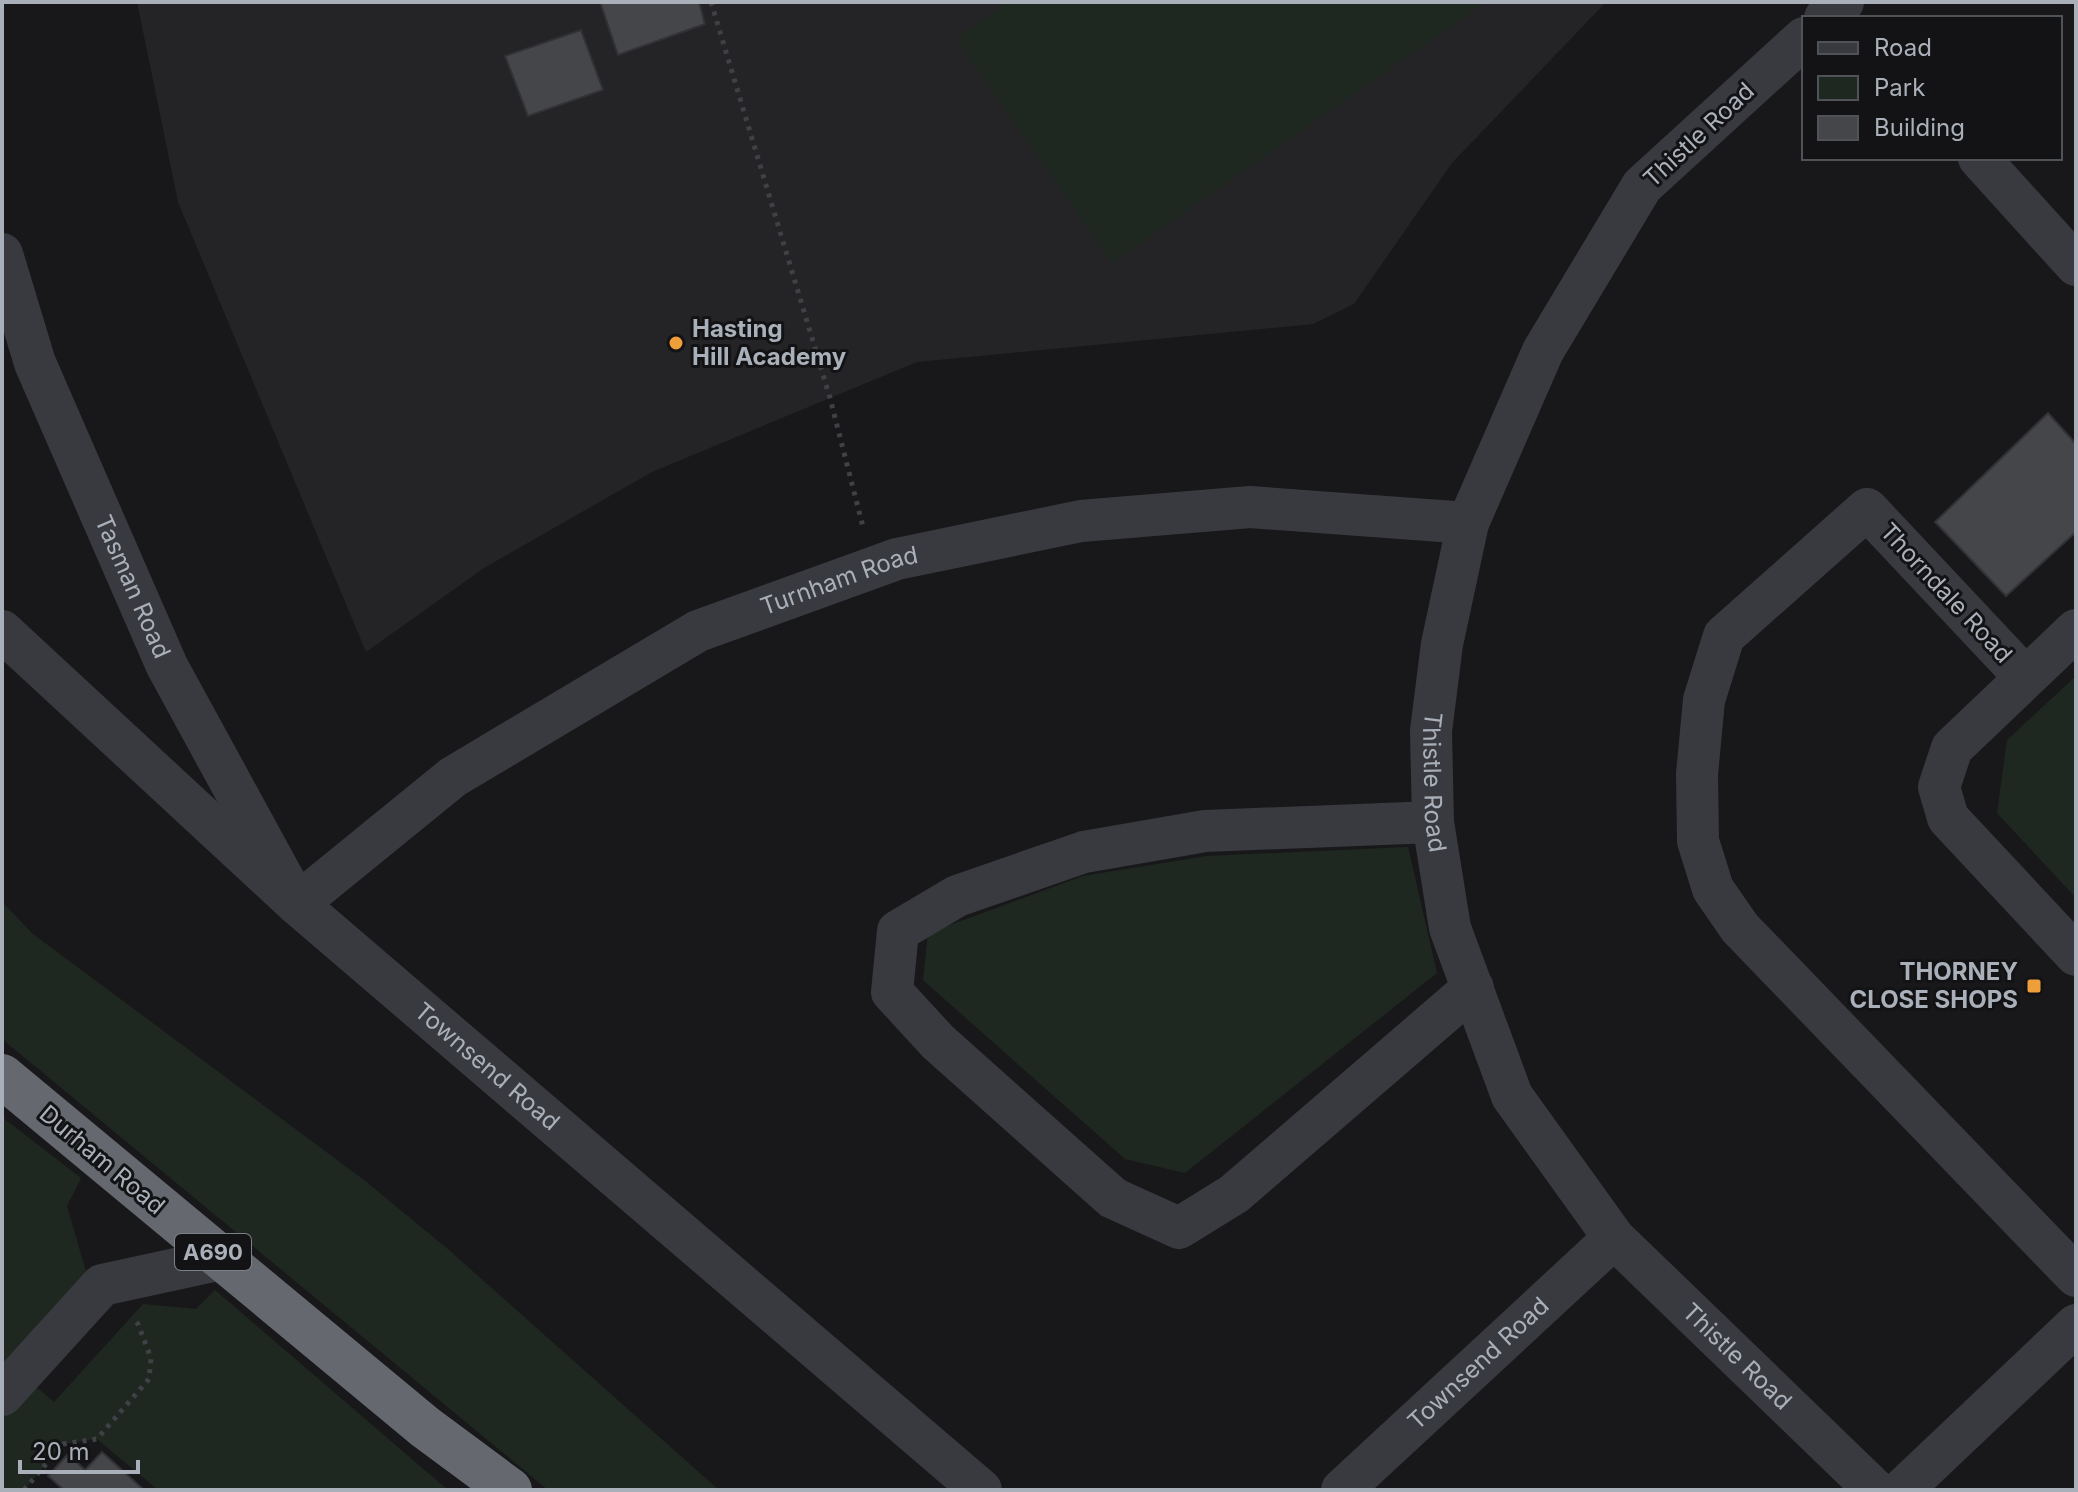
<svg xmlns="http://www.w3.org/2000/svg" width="2078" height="1492" viewBox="0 0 2078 1492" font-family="Inter,sans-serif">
	<rect width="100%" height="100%" fill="#18181a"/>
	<polygon fill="#242427" points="137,2 1606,2 1452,163 1354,304 1313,324 917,362 652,472 484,568 366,652 178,202"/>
	<g fill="#1f2820">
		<polygon points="1009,2 1486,2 1112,263 956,39"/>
		<polygon points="2076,676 2076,898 1997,813 2007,740"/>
		<polygon points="1408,847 1437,973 1185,1173 1125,1159 923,980 928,933 1083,876 1207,856"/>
		<polygon points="2,902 33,934 364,1180 449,1250 719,1490 548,1490 2,1039"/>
		<polygon points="2,1117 81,1178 67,1206 87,1275 2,1370"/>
		<polygon points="215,1290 448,1490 158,1490 97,1439 63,1444 24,1490 2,1490 2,1395 21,1374 54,1402 143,1304 196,1309"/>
	</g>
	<g fill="#44464a" stroke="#323236" stroke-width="2">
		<polygon points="600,2 699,2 705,24 618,55"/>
		<polygon points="581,30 603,90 528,116 505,56"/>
		<polygon points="2048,413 2076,444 2076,532 2006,596 1935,522"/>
		<polygon points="102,1452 144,1490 64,1490 48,1476 68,1454 85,1470"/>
	</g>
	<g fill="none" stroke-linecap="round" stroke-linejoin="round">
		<g stroke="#3f4146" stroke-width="5" stroke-dasharray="4 6" stroke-linecap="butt">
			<polyline points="711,2 830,398 863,527"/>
			<polyline points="24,1490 63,1444 97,1439 149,1379 151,1358 138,1324 132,1318"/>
		</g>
		<g stroke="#393a3f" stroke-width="42">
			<polyline points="1825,18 1843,2"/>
			<path id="s1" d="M1804,38L1642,186L1543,351L1468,523L1442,644L1431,731L1433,822L1450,928L1512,1096L1614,1238L1875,1490"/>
			<polyline points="1979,158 2076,265"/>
			<path id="s2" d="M2,254L35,363L167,666L297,904L453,777L698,631L897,559L1081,521L1250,507L1468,523"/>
			<polyline points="2076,630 1952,748 1939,787 1948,818 2076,955"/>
			<path id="s3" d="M2,631L297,904L981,1490"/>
			<polyline points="2025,677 1867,509 1724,636 1704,700 1697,774 1698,841 1713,889 1740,928 2076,1276"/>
			<polyline points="1433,822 1205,831 1084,852 957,896 898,931 892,992 938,1042 1113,1198 1179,1228 1234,1194 1473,988"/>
			<polyline points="2,1395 102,1285 222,1259"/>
			<path id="s4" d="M1342,1490L1614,1238"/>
			<polyline points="1902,1490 2076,1325"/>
		</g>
		<polyline stroke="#65696f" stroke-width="44" points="2,1076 425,1427 510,1490"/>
	</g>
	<g fill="#ef9f3a" stroke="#131315" stroke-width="3">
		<circle cx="676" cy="343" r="8"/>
		<rect x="2026" y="978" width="16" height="16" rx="4"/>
	</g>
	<g text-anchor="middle" stroke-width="6" stroke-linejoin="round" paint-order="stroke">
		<rect fill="#131315" stroke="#7d8188" stroke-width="2" x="175" y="1234" width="76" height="36" rx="6"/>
		<g font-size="22" font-weight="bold" fill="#aab0b9">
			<text x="213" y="1260">A690</text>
		</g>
		<g font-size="24" fill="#aab0b9" stroke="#131315">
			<text transform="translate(1699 135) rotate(-43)" y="8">Thistle Road</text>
			<text dy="8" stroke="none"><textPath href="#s2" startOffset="1352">Turnham Road</textPath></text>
			<text dy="8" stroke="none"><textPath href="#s2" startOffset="358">Tasman Road</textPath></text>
			<text transform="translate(1946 593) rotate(47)" y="8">Thorndale Road</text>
			<text dy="8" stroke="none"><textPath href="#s1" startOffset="862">Thistle Road</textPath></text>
			<text dy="8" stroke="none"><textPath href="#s3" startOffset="652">Townsend Road</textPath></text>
			<text transform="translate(102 1160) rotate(40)" y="8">Durham Road</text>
			<text dy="8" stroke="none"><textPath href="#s1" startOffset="1534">Thistle Road</textPath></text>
			<text dy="8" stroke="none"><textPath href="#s4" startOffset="186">Townsend Road</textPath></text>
		</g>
		<g font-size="24" font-weight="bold" fill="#aab0b9" stroke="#131315" text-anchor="start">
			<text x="692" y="337">Hasting<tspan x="692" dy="28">Hill Academy</tspan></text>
			<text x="2018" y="980" text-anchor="end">THORNEY<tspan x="2018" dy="28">CLOSE SHOPS</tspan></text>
		</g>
	</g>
	<rect width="2078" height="1492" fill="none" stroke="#aab0b9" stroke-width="8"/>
	<rect x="1802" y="16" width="260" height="144" fill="#131315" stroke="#4f5257" stroke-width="2"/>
	<rect x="1818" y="42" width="40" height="12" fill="#393a3f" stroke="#4f5257" stroke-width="2"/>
	<text x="1874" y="56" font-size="24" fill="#aab0b9">Road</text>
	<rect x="1818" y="76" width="40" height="24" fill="#1f2820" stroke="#4f5257" stroke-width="2"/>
	<text x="1874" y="96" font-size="24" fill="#aab0b9">Park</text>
	<rect x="1818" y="116" width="40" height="24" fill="#44464a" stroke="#4f5257" stroke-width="2"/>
	<text x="1874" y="136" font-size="24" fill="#aab0b9">Building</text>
	<path d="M20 1460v12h118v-12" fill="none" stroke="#aab0b9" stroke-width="4"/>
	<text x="32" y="1460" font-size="24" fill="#aab0b9" stroke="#131315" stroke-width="6" paint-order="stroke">20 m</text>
</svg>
